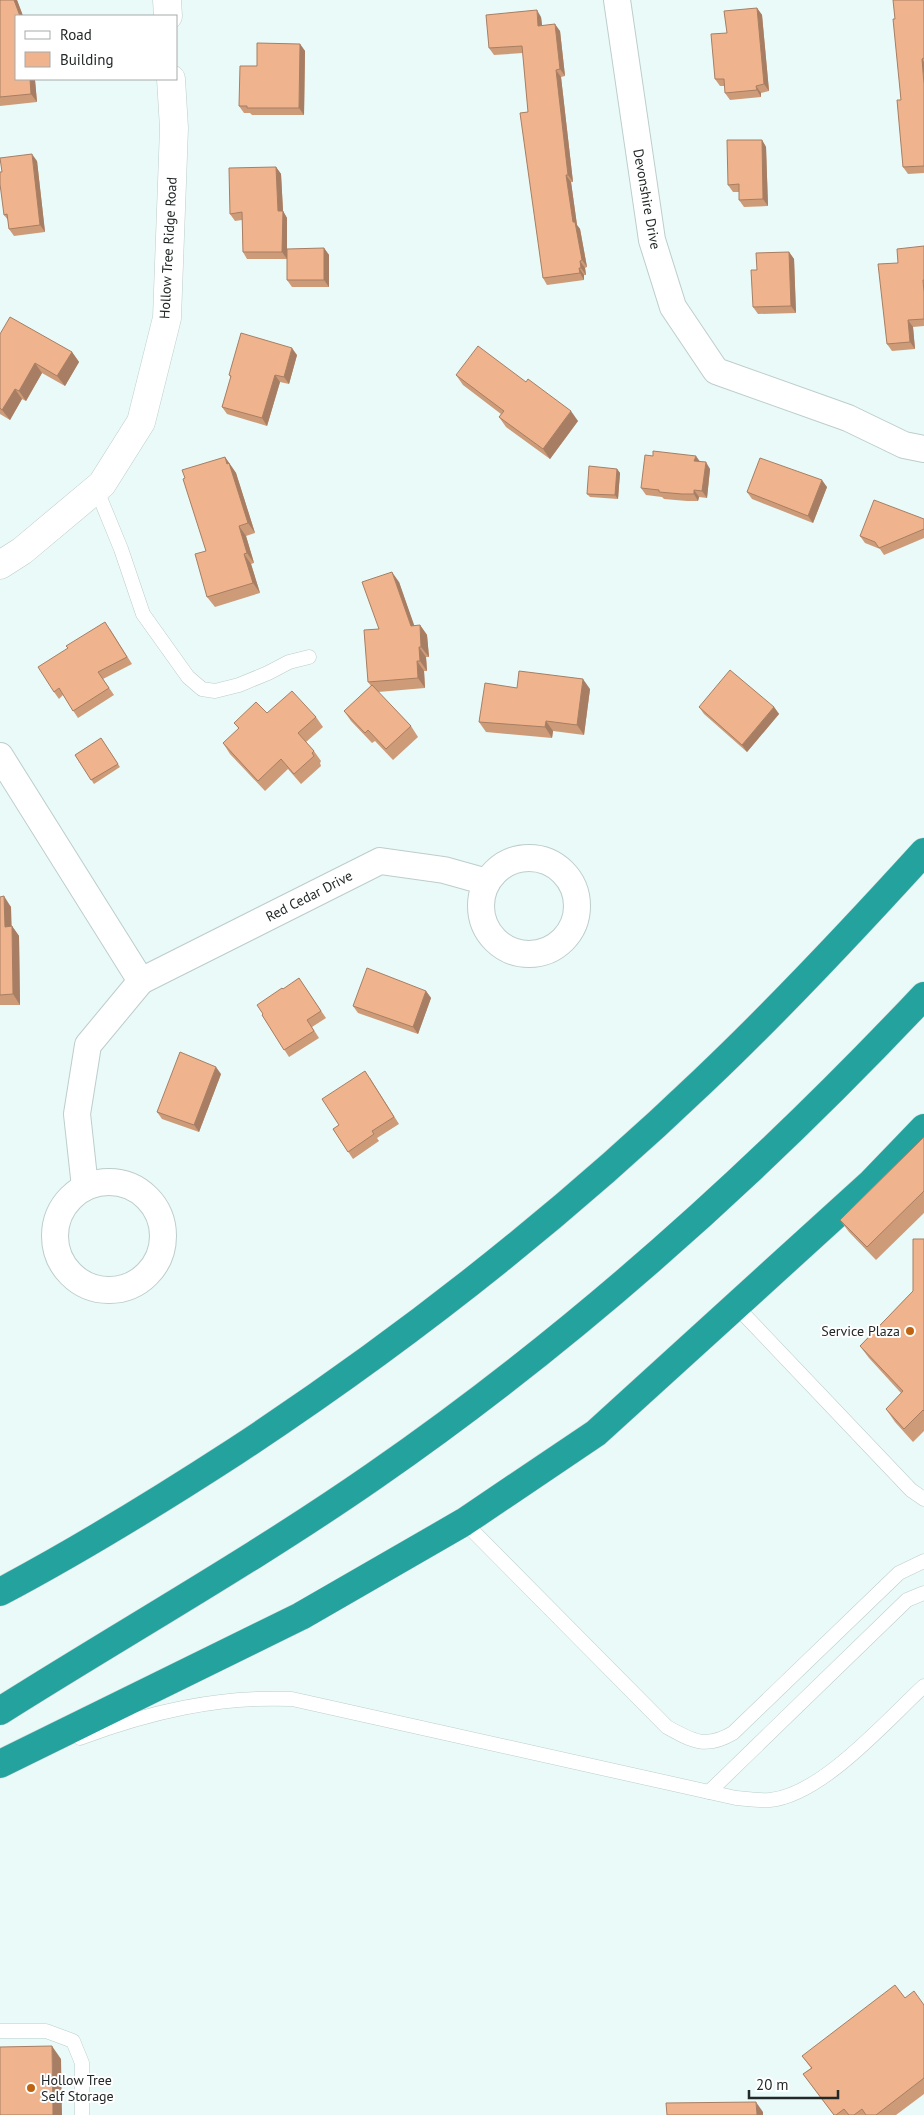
<svg xmlns="http://www.w3.org/2000/svg" width="924" height="2115" viewBox="0 0 924 2115" font-family="'PT Sans',sans-serif">
	<rect width="100%" height="100%" fill="#e9faf8"/>
	<g fill="none" stroke-linecap="round" stroke-linejoin="round">
		<defs>
			<g id="lane">
				<polyline points="96,488 121,549 143,614 188,677 202,689 215,691 239,685 268,673 289,662 309,657"/>
				<polyline points="736,1306 911,1490 924,1499"/>
				<path d="M464,1522L667,1727C692,1741 706,1749 733,1733L899,1573L924,1561"/>
				<path d="M80,1738C149,1712 218,1696 292,1699L736,1798C747,1799 759,1801 770,1800C822,1795 886,1721 924,1686"/>
				<polyline points="709,1792 907,1600 924,1593"/>
				<polyline points="0,2031 46,2031 73,2041 82,2063 82,2115"/>
			</g>
			<g id="street">
				<polyline points="617,0 652,240 673,307 716,371 848,418 904,445 924,449"/>
				<polyline points="0,756 141,981 380,861 444,870 487,882"/>
				<circle cx="529" cy="906" r="48"/>
				<circle cx="109" cy="1236" r="54"/>
				<polyline points="85,1187 77,1114 88,1045 141,981"/>
			</g>
			<g id="secondary">
				<polyline points="167,0 168,16"/>
				<polyline points="0,565 22,551 102,484 141,422 167,318 174,128 171,79"/>
			</g>
			<g id="highway">
				<path d="M0,1592C81,1549 159,1501 236,1451C403,1341 560,1218 704,1080C781,1007 853,930 924,852"/>
				<path d="M0,1711C125,1632 253,1560 374,1476C575,1337 757,1173 924,996"/>
				<polyline points="0,1764 301,1616 464,1522 596,1433 872,1182 924,1128"/>
			</g>
		</defs>
		<use href="#lane" stroke="#bccdcb" stroke-width="15"/>
		<use href="#street" stroke="#bccdcb" stroke-width="28"/>
		<use href="#secondary" stroke="#bccdcb" stroke-width="29"/>
		<use href="#highway" stroke="#d7d8d8" stroke-width="29"/>
		<use href="#lane" stroke="#fff" stroke-width="14"/>
		<use href="#street" stroke="#fff" stroke-width="26"/>
		<use href="#secondary" stroke="#fff" stroke-width="28"/>
		<use href="#highway" stroke="#24a39e" stroke-width="28"/>
	</g>
	<g fill="#ce9b79">
		<polygon points="0,0 17,0 23,16 16,16 16,79 39,79 35,80 37,102 0,106"/>
		<polygon points="924,0 924,173 908,174 903,167 901,100 895,19"/>
		<polygon points="757,8 762,15 769,91 761,93 761,97 730,100 725,93 725,86 720,86 715,79 727,33"/>
		<polygon points="541,17 542,25 560,31 565,76 561,77 573,182 571,182 577,225 580,229 587,267 585,268 586,275 584,275 584,280 547,285 543,278 523,53 494,55 489,48"/>
		<polygon points="300,44 305,51 304,115 252,115 250,113 244,113 239,106 257,66"/>
		<polygon points="762,140 766,147 768,206 744,207 739,200 739,192 733,192 728,185"/>
		<polygon points="37,161 45,232 14,236 9,229 8,220 4,215"/>
		<polygon points="276,167 281,174 283,211 287,218 287,259 247,259 243,252 242,220 235,221 230,214"/>
		<polygon points="924,246 924,326 913,327 915,349 892,351 887,344 898,263"/>
		<polygon points="324,248 329,255 329,287 292,287 287,280"/>
		<polygon points="789,252 794,259 796,313 758,314 753,307 757,270"/>
		<polygon points="0,334 72,352 79,362 65,386 42,373 26,401 22,399 10,420 0,414"/>
		<polygon points="297,355 289,384 280,382 267,426 227,414 222,407 231,378 229,375"/>
		<polygon points="456,375 578,421 550,459 506,427 499,417 501,414 463,385"/>
		<polygon points="225,457 236,473 255,533 246,536 254,563 251,564 260,593 215,607 207,597 206,551"/>
		<polygon points="700,462 710,469 707,498 699,497 698,501 687,501 664,499 662,497 646,495 641,488"/>
		<polygon points="617,469 620,473 618,499 590,497 587,494"/>
		<polygon points="827,487 813,523 752,499 747,492"/>
		<polygon points="924,519 924,538 884,555 880,549 865,543 860,536"/>
		<polygon points="399,582 414,626 420,625 427,635 429,657 426,657 427,671 424,671 425,688 378,692 411,726 418,737 393,760 375,741 372,743 351,721 344,711 371,686 368,682 379,629"/>
		<polygon points="110,629 132,664 103,679 114,695 78,718 63,695 59,699 54,692"/>
		<polygon points="517,688 590,689 584,735 553,731 552,738 486,732 479,722"/>
		<polygon points="699,707 774,707 779,714 747,752 704,714"/>
		<polygon points="267,713 316,717 323,727 306,742 314,751 321,761 320,763 321,766 301,784 288,769 265,791 230,754 223,743 239,729 234,723"/>
		<polygon points="101,738 120,767 94,784 75,755"/>
		<polygon points="0,897 11,907 11,926 12,926 19,936 20,1005 0,1005"/>
		<polygon points="299,978 326,1018 312,1027 319,1038 289,1057 262,1015"/>
		<polygon points="426,991 431,998 418,1034 358,1013 353,1006"/>
		<polygon points="221,1074 199,1132 162,1119 157,1112"/>
		<polygon points="370,1078 399,1124 377,1138 379,1141 353,1159 333,1129 339,1125"/>
		<polygon points="924,1137 924,1213 876,1260 849,1232 840,1220"/>
		<polygon points="924,1239 924,1431 913,1442 895,1422 886,1409 901,1393 869,1358 860,1346 913,1291"/>
		<polygon points="905,1998 924,2005 924,2094 896,2115 834,2115 803,2074 811,2068 802,2056"/>
	</g>
	<g fill="#a77e63">
		<polygon points="14,0 17,0 23,16 20,16"/>
		<polygon points="757,8 762,15 769,91 764,84"/>
		<polygon points="537,10 541,17 543,33 538,26"/>
		<polygon points="555,24 560,31 565,76 560,69"/>
		<polygon points="300,44 305,51 304,115 299,108"/>
		<polygon points="922,59 924,62 924,84"/>
		<polygon points="556,70 561,77 573,182 568,175"/>
		<polygon points="30,79 34,79 35,80 37,102 31,94"/>
		<polygon points="756,86 761,93 761,97 757,90"/>
		<polygon points="762,140 766,147 768,206 763,199"/>
		<polygon points="32,154 37,161 45,232 40,225"/>
		<polygon points="276,167 281,174 283,211 287,218 287,259 282,252 278,211"/>
		<polygon points="566,175 571,182 577,225 580,229 587,267 582,260 573,222"/>
		<polygon points="324,248 329,255 329,287 324,280"/>
		<polygon points="789,252 794,259 796,313 791,306"/>
		<polygon points="580,261 585,268 586,275 581,268"/>
		<polygon points="579,268 584,275 584,280 580,273"/>
		<polygon points="908,320 913,327 915,349 910,342"/>
		<polygon points="292,348 297,355 289,384 284,377"/>
		<polygon points="72,352 79,362 65,386 57,376"/>
		<polygon points="35,363 42,373 26,401 19,391"/>
		<polygon points="275,375 280,382 267,426 262,418"/>
		<polygon points="15,389 22,399 10,420 2,410"/>
		<polygon points="571,411 578,421 550,459 543,449"/>
		<polygon points="696,456 701,463 694,461"/>
		<polygon points="225,457 236,473 255,533 248,523"/>
		<polygon points="706,462 710,469 707,498 702,491"/>
		<polygon points="617,469 620,473 618,499 615,495"/>
		<polygon points="822,480 827,487 813,523 808,516"/>
		<polygon points="694,490 699,497 698,501 694,494"/>
		<polygon points="239,526 246,536 254,563 247,553"/>
		<polygon points="244,554 251,564 260,593 253,583"/>
		<polygon points="392,572 399,582 418,636 411,626"/>
		<polygon points="420,625 427,635 429,657 421,647"/>
		<polygon points="419,647 426,657 427,671 420,661"/>
		<polygon points="417,661 424,671 425,688 418,678"/>
		<polygon points="583,679 590,689 584,735 577,725"/>
		<polygon points="774,707 779,714 747,752 742,745"/>
		<polygon points="546,721 553,731 552,738 545,727"/>
		<polygon points="4,896 11,907 12,937 5,927"/>
		<polygon points="12,926 19,936 20,1005 13,994"/>
		<polygon points="426,991 431,998 418,1034 413,1027"/>
		<polygon points="216,1067 221,1074 199,1132 194,1125"/>
		<polygon points="52,2046 61,2059 62,2115 53,2115"/>
		<polygon points="756,2102 763,2112 763,2115 757,2115"/>
	</g>
	<g fill="#efb48d" stroke="#a77e63">
		<polygon points="0,0 14,0 20,16 16,16 16,79 30,79 31,94 0,97"/>
		<polygon points="893,0 924,0 924,58 922,59 924,84 924,166 903,167 897,100 901,100 893,19 895,19"/>
		<polygon points="757,8 764,84 756,86 757,90 725,93 724,79 715,79 711,34 727,33 724,11"/>
		<polygon points="537,10 538,26 555,24 560,69 556,70 568,175 566,175 573,222 575,222 582,260 580,261 581,268 579,268 580,273 543,278 520,113 528,112 522,46 489,48 486,15"/>
		<polygon points="257,43 300,44 299,108 247,108 247,106 239,106 240,66 257,66"/>
		<polygon points="727,140 762,140 763,199 739,200 739,184 728,185"/>
		<polygon points="32,154 40,225 9,229 7,214 4,215 0,184 0,172 2,172 0,158"/>
		<polygon points="276,167 278,211 283,211 282,252 243,252 242,212 230,214 229,168"/>
		<polygon points="924,246 924,280 923,280 924,292 924,319 908,320 910,342 887,344 878,264 898,263 897,249"/>
		<polygon points="324,248 324,280 287,280 287,249"/>
		<polygon points="789,252 791,306 753,307 751,270 757,270 756,253"/>
		<polygon points="10,317 72,352 57,376 35,363 19,391 15,389 2,410 0,408 0,334"/>
		<polygon points="241,333 292,348 284,377 275,375 262,418 222,407 231,376 229,375"/>
		<polygon points="478,346 526,382 528,379 571,411 543,449 499,417 504,411 456,375"/>
		<polygon points="653,451 696,456 694,461 706,462 702,491 694,490 694,494 682,494 659,492 659,490 641,488 645,455 653,456"/>
		<polygon points="225,457 227,464 229,463 248,523 239,526 247,553 244,554 253,583 207,597 195,554 206,551 183,479 185,478 182,470"/>
		<polygon points="760,458 822,480 808,516 747,492"/>
		<polygon points="589,466 617,469 615,495 587,494"/>
		<polygon points="874,500 924,519 924,529 879,548 875,542 860,536"/>
		<polygon points="392,572 411,626 420,625 421,647 419,647 420,661 417,661 418,678 368,682 364,630 379,629 362,582"/>
		<polygon points="105,622 127,657 98,672 109,688 73,711 59,688 54,692 38,667 68,648 66,646"/>
		<polygon points="730,670 774,707 742,745 699,707"/>
		<polygon points="519,671 583,679 577,725 546,721 545,727 479,722 485,683 517,688"/>
		<polygon points="372,685 411,726 386,749 368,730 365,733 344,711"/>
		<polygon points="292,691 316,717 298,733 314,751 312,753 314,756 294,774 281,759 258,781 223,743 239,728 234,723 256,702 267,713"/>
		<polygon points="101,738 118,764 91,780 75,755"/>
		<polygon points="4,896 5,927 12,926 13,994 0,995 0,897"/>
		<polygon points="367,968 426,991 413,1027 353,1006"/>
		<polygon points="299,978 321,1011 307,1020 314,1031 284,1050 262,1015 263,1014 257,1005 282,988 283,989"/>
		<polygon points="180,1052 216,1067 194,1125 157,1112"/>
		<polygon points="365,1071 394,1117 372,1131 374,1134 348,1152 333,1129 339,1125 322,1099"/>
		<polygon points="924,1137 924,1191 867,1247 840,1220"/>
		<polygon points="913,1239 924,1239 924,1411 923,1410 904,1429 886,1409 903,1391 860,1346 913,1291"/>
		<polygon points="895,1985 905,1998 914,1991 924,2005 924,2078 876,2115 866,2115 862,2109 854,2115 849,2115 844,2109 836,2115 834,2115 803,2074 812,2068 802,2056"/>
		<polygon points="52,2046 53,2115 0,2115 0,2047"/>
		<polygon points="756,2102 757,2115 667,2115 666,2103"/>
	</g>
	<g fill="#bf6310" stroke="#fff" stroke-width="2">
		<circle cx="910" cy="1331" r="5"/>
		<circle cx="31" cy="2088" r="5"/>
	</g>
	<g text-anchor="middle" stroke-width="4" stroke-linejoin="round" paint-order="stroke">
		<g font-size="14" fill="#232928" stroke="#fff">
			<text transform="translate(647 199) rotate(80)" y="5">Devonshire Drive</text>
			<text transform="translate(168 248) rotate(-87)" y="5">Hollow Tree Ridge Road</text>
			<text transform="translate(309 896) rotate(-27)" y="5">Red Cedar Drive</text>
		</g>
		<g font-size="14" fill="#232928" stroke="#fff" text-anchor="end">
			<text x="900" y="1336">Service Plaza</text>
			<text x="41" y="2085" text-anchor="start">Hollow Tree<tspan x="41" dy="16">Self Storage</tspan></text>
		</g>
	</g>
	<rect x="15" y="15" width="162" height="65" fill="#ffffff" stroke="#a7a9a9"/>
	<rect x="25" y="31" width="25" height="8" fill="#ffffff" stroke="#a7a9a9"/>
	<text x="60" y="40" font-size="15" fill="#232928">Road</text>
	<rect x="25" y="52" width="25" height="15" fill="#efb48d" stroke="#a7a9a9"/>
	<text x="60" y="65" font-size="15" fill="#232928">Building</text>
	<path d="M749 2090v8h89v-8" fill="none" stroke="#232928" stroke-width="2.5"/>
	<text x="756" y="2090" font-size="15" fill="#232928" stroke="#ffffff" stroke-width="4" paint-order="stroke">20 m</text>
</svg>
